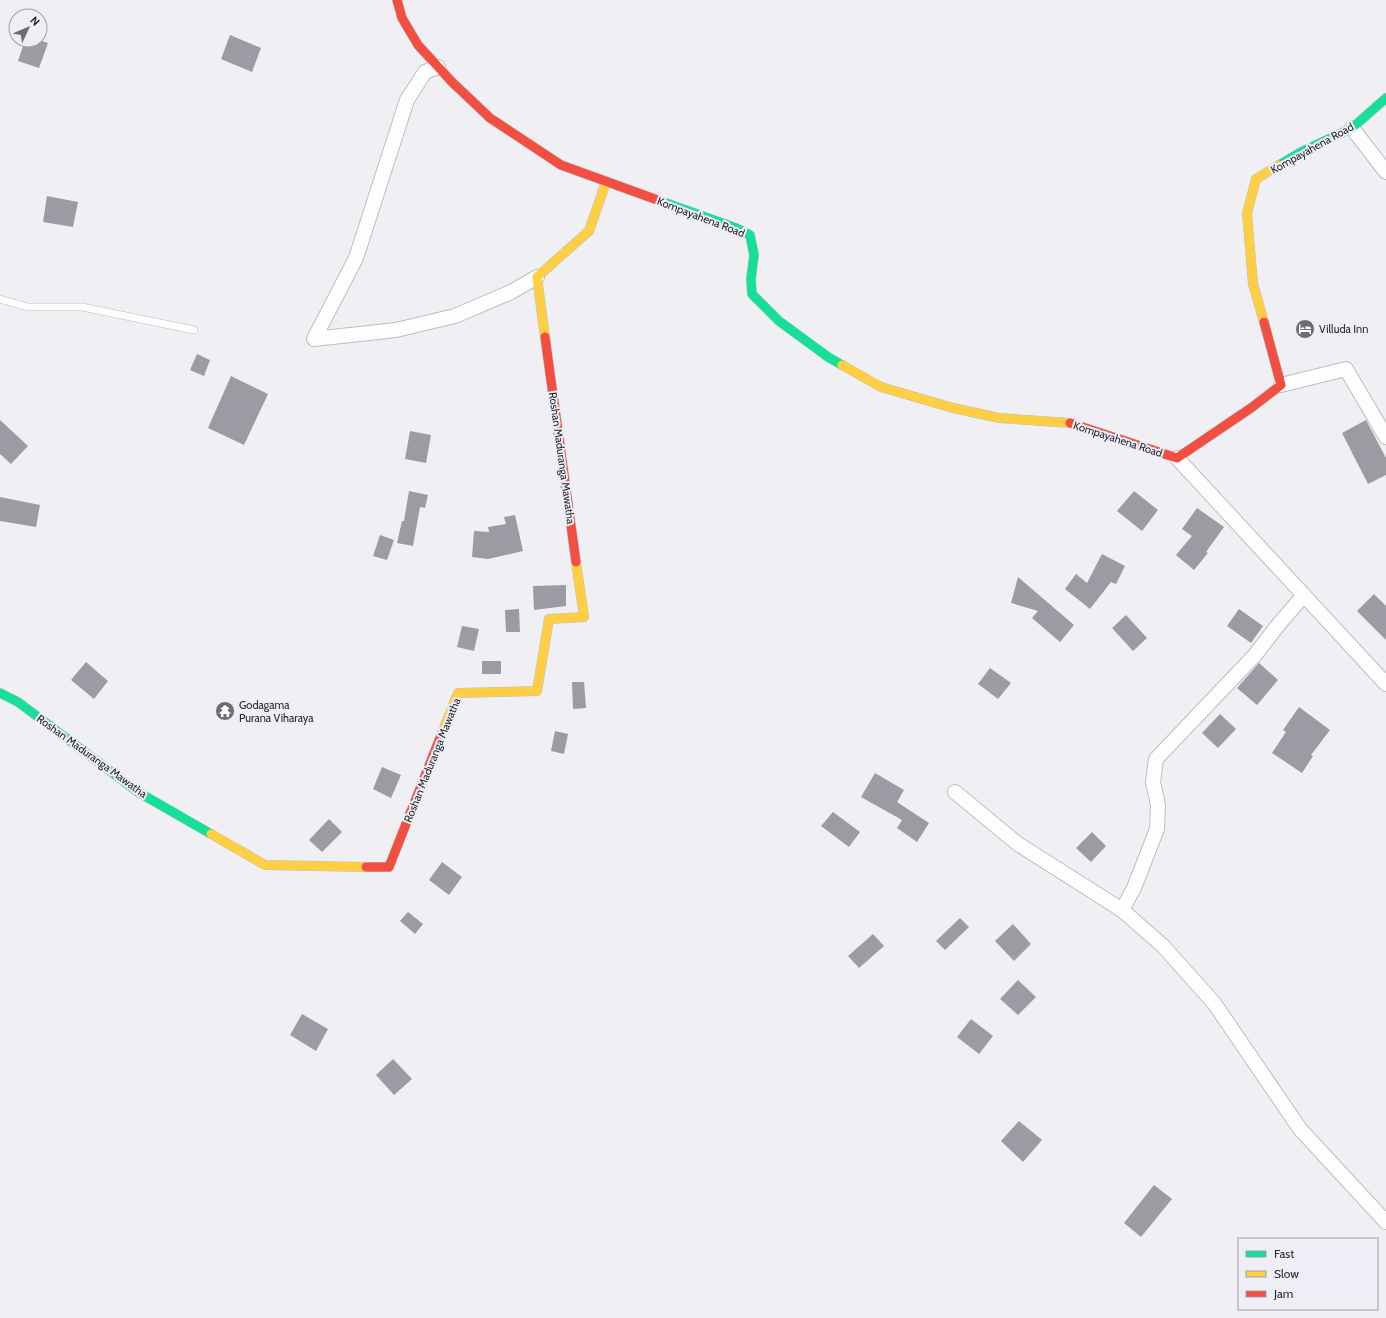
<svg xmlns="http://www.w3.org/2000/svg" width="1386" height="1318" viewBox="0 0 1386 1318" font-family="Cabin,sans-serif">
	<rect width="100%" height="100%" fill="#efeff4"/>
	<g fill="#9b9ba4">
		<polygon points="230,35 261,48 252,72 221,59"/>
		<polygon points="25,40 39,40 48,43 39,68 18,61"/>
		<polygon points="47,196 78,202 73,227 43,222"/>
		<polygon points="197,354 210,360 204,376 190,370"/>
		<polygon points="231,376 268,394 244,445 208,428"/>
		<polygon points="0,420 28,446 11,464 0,454"/>
		<polygon points="1366,420 1386,458 1386,475 1368,484 1342,433"/>
		<polygon points="410,431 431,435 426,463 405,459"/>
		<polygon points="409,491 428,495 425,508 420,507 413,546 397,543 402,521 404,521"/>
		<polygon points="1134,491 1158,510 1142,531 1117,511"/>
		<polygon points="0,497 40,505 36,527 0,521"/>
		<polygon points="1197,508 1224,527 1206,552 1208,553 1194,570 1176,555 1192,536 1182,529"/>
		<polygon points="515,515 523,551 488,559 472,557 474,531 489,532 488,527 506,524 504,517"/>
		<polygon points="380,535 394,540 387,560 373,556"/>
		<polygon points="1102,554 1125,566 1116,584 1111,582 1090,609 1065,589 1076,574 1087,583"/>
		<polygon points="1018,577 1074,625 1060,642 1032,618 1038,611 1011,603"/>
		<polygon points="566,585 566,606 534,610 533,586"/>
		<polygon points="1374,594 1386,606 1386,640 1357,611"/>
		<polygon points="519,609 520,632 506,632 505,610"/>
		<polygon points="1239,609 1263,626 1251,643 1227,626"/>
		<polygon points="1126,615 1147,638 1133,651 1112,628"/>
		<polygon points="462,626 479,629 474,651 457,647"/>
		<rect x="482" y="661" width="19" height="13"/>
		<polygon points="86,662 108,681 94,699 71,680"/>
		<polygon points="1259,663 1278,680 1257,705 1237,688"/>
		<polygon points="990,668 1011,683 998,699 978,684"/>
		<polygon points="572,682 584,682 586,708 573,709"/>
		<polygon points="1299,707 1330,730 1311,755 1313,756 1302,773 1272,753 1286,732 1283,730"/>
		<polygon points="1220,714 1236,729 1218,748 1202,733"/>
		<polygon points="555,731 568,734 564,754 551,751"/>
		<polygon points="382,767 401,775 391,798 373,789"/>
		<polygon points="875,773 904,790 897,802 929,823 917,842 897,828 902,820 861,797"/>
		<polygon points="833,812 860,832 849,847 821,826"/>
		<polygon points="329,819 342,832 322,852 309,840"/>
		<polygon points="1092,832 1106,846 1091,862 1076,848"/>
		<polygon points="442,862 462,877 449,895 429,880"/>
		<polygon points="408,912 423,924 415,934 400,921"/>
		<polygon points="960,918 969,927 945,950 936,941"/>
		<polygon points="1013,924 1031,944 1014,961 995,941"/>
		<polygon points="873,934 884,946 859,968 848,956"/>
		<polygon points="1018,980 1036,997 1018,1015 1000,999"/>
		<polygon points="302,1014 328,1029 316,1051 290,1035"/>
		<polygon points="971,1019 993,1036 979,1054 957,1037"/>
		<polygon points="393,1059 412,1079 394,1095 376,1075"/>
		<polygon points="1019,1121 1042,1140 1023,1162 1001,1141"/>
		<polygon points="1154,1185 1172,1199 1141,1237 1124,1223"/>
	</g>
	<g fill="none" stroke-linecap="round" stroke-linejoin="round">
		<defs>
			<polyline id="lane" points="0,299 28,307 82,307 194,330"/>
			<g id="street">
				<polyline points="438,67 425,72 407,100 356,258 314,339 396,330 455,316 511,292 537,277"/>
				<polyline points="1352,128 1386,172"/>
				<polyline points="1281,385 1346,369 1386,437"/>
				<polyline points="1177,458 1386,684"/>
				<polyline points="955,792 1018,844 1122,910 1163,946 1214,1003 1300,1129 1386,1222"/>
				<polyline points="1122,910 1134,888 1157,829 1158,805 1153,782 1156,759 1255,655 1279,624 1304,595"/>
			</g>
			<g id="fast">
				<polyline points="1279,165 1301,152 1352,128 1386,98"/>
				<polyline points="663,202 736,228 750,235 754,255 751,279 752,294 779,321 828,357 842,365"/>
				<polyline points="0,693 18,702 138,792 211,834"/>
			</g>
			<g id="slow">
				<polyline points="1264,322 1253,284 1247,213 1256,179 1279,165"/>
				<polyline points="545,337 537,277 589,231 606,182"/>
				<polyline points="842,365 881,387 953,408 999,418 1070,423"/>
				<polyline points="442,733 458,693 537,691 549,619 584,617 576,562"/>
				<polyline points="211,834 265,865 366,867"/>
			</g>
			<g id="jam">
				<polyline points="397,0 402,18 418,45 452,82 490,118 561,165 663,202"/>
				<polyline points="545,337 576,562"/>
				<polyline points="1070,423 1177,458 1251,408 1281,385 1264,322"/>
				<polyline points="366,867 389,867 442,733"/>
			</g>
		</defs>
		<use href="#lane" stroke="#bebec1" stroke-width="8"/>
		<use href="#street" stroke="#bebec1" stroke-width="16"/>
		<use href="#fast" stroke="#bebec1" stroke-width="10"/>
		<use href="#slow" stroke="#bebec1" stroke-width="10"/>
		<use href="#jam" stroke="#bebec1" stroke-width="10"/>
		<use href="#lane" stroke="#fdfdfd" stroke-width="7"/>
		<use href="#street" stroke="#fdfdfd" stroke-width="14"/>
		<use href="#fast" stroke="#16e098" stroke-width="9"/>
		<use href="#slow" stroke="#ffcf43" stroke-width="9"/>
		<use href="#jam" stroke="#f24e42" stroke-width="9"/>
	</g>
	<defs>
		<symbol id="hotel-disc" viewBox="-11 -11 22 22"><circle r="9.5" fill="#6e6e72" stroke="#edeef6"/><path d="M-6-4.5h1.5V1H6V5H4.5V3h-9V5H-6ZM-4 0a1.8 1.8 0 1 1 3.6 0ZM.5 0V-2.5h3Q6-2.5 6 0Z" fill="#fff"/></symbol>
		<symbol id="temple-disc" viewBox="-11 -11 22 22"><circle r="9.5" fill="#6e6e72" stroke="#edeef6"/><path d="M0-6L5-2H3V0L6.5 2.5H4V6H1.5V3h-3V6H-4V2.5H-6.5L-3 0V-2H-5Z" fill="#fff"/></symbol>
	</defs>
	<g fill-rule="evenodd">
		<use href="#hotel-disc" x="1294" y="318" width="22" height="22"/>
		<use href="#temple-disc" x="214" y="700" width="22" height="22"/>
	</g>
	<g text-anchor="middle" stroke-width="4" stroke-linejoin="round" paint-order="stroke">
		<g font-size="11" fill="#28282c" stroke="#edeef6">
			<text transform="translate(1312 148) rotate(-29)" y="4">Kompayahena Road</text>
			<text transform="translate(701 217) rotate(21)" y="4">Kompayahena Road</text>
			<text transform="translate(1118 439) rotate(18)" y="4">Kompayahena Road</text>
			<text transform="translate(562 458) rotate(82)" y="4">Roshan Maduranga Mawatha</text>
			<text transform="translate(92 756) rotate(36)" y="4">Roshan Maduranga Mawatha</text>
			<text transform="translate(432 760) rotate(-68)" y="4">Roshan Maduranga Mawatha</text>
		</g>
		<g font-size="11" fill="#28282c" stroke="#edeef6" text-anchor="start">
			<text x="1319" y="333">Villuda Inn</text>
			<text x="239" y="709">Godagama<tspan x="239" dy="13">Purana Viharaya</tspan></text>
		</g>
	</g>
	<rect x="1238" y="1238" width="140" height="72" fill="#edeef6" stroke="#9e9fa5"/>
	<rect x="1246" y="1251" width="20" height="6" fill="#16e098" stroke="#9e9fa5"/>
	<text x="1274" y="1258" font-size="12" fill="#28282c">Fast</text>
	<rect x="1246" y="1271" width="20" height="6" fill="#ffcf43" stroke="#9e9fa5"/>
	<text x="1274" y="1278" font-size="12" fill="#28282c">Slow</text>
	<rect x="1246" y="1291" width="20" height="6" fill="#f24e42" stroke="#9e9fa5"/>
	<text x="1274" y="1298" font-size="12" fill="#28282c">Jam</text>
	<g transform="translate(28 28) rotate(46)"><circle r="19" fill="#edeef6" stroke="#9e9fa5"/>
	<path d="M0-3L7 15L0 10L-7 15Z" fill="#6e6e72"/>
	<text y="-6" font-size="11" font-weight="bold" text-anchor="middle" fill="#28282c">N</text>
	</g>
</svg>
